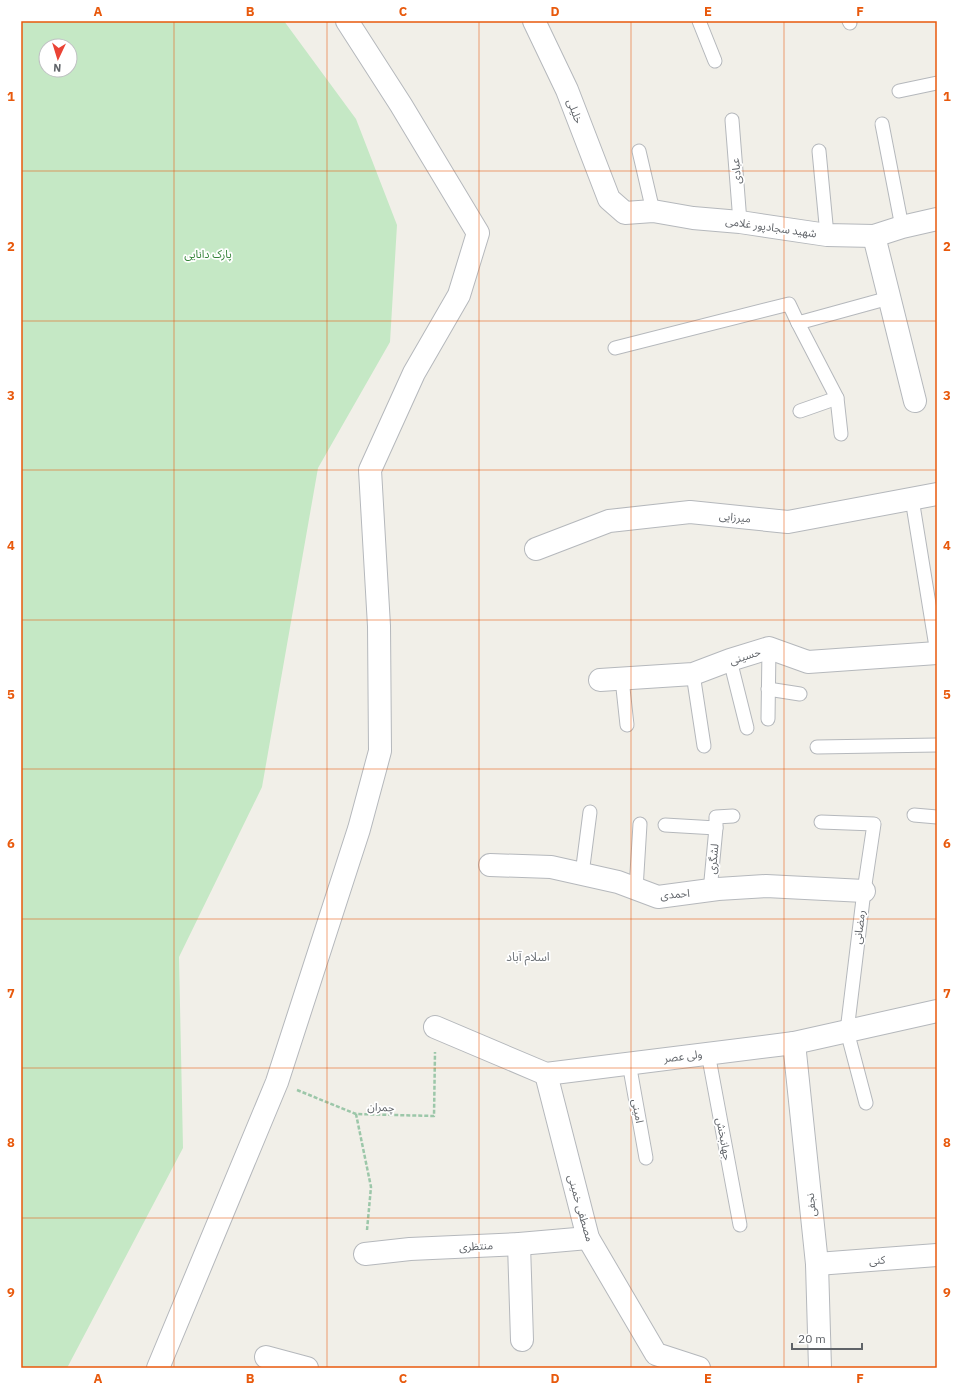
<svg xmlns="http://www.w3.org/2000/svg" width="958" height="1389" viewBox="0 0 958 1389" font-family="'IBM Plex Sans','Noto Sans Arabic',sans-serif">
	<rect width="100%" height="100%" fill="#f1efe8"/>
	<path fill="#c5e8c5" fill-rule="evenodd" d="M21,21H284L356,119L397,225L390,342L318,468L262,787L179,957L183,1148L67,1368H21ZM46,46H70V70H46Z"/>
	<g fill="none" stroke-linecap="round" stroke-linejoin="round">
		<defs>
			<g id="service">
				<polyline points="699,21 715,61"/>
				<polyline points="849,21 850,23"/>
				<polyline points="899,91 937,83"/>
				<polyline points="732,120 740,222"/>
				<polyline points="882,124 902,227"/>
				<polyline points="639,151 653,211"/>
				<polyline points="819,151 827,235"/>
				<polyline points="798,323 837,398 841,434"/>
				<polyline points="615,348 789,304 798,323 889,298"/>
				<polyline points="800,411 837,398"/>
				<polyline points="912,499 937,653"/>
				<polyline points="730,660 747,728"/>
				<polyline points="693,674 704,746"/>
				<polyline points="622,679 627,725"/>
				<polyline points="768,689 800,694"/>
				<polyline points="768,719 769,648"/>
				<polyline points="817,747 937,745"/>
				<polyline points="914,815 937,817"/>
				<polyline points="821,822 874,824 864,891 847,1031 866,1103"/>
				<polyline points="665,825 716,828 716,817 733,816"/>
				<polyline points="582,874 590,812"/>
				<polyline points="636,889 640,824"/>
				<polyline points="710,891 716,828"/>
				<polyline points="708,1053 740,1225"/>
				<polyline points="629,1063 646,1158"/>
			</g>
			<g id="minor">
				<polyline points="534,21 567,90 609,199 625,213 653,211 693,218 740,222 827,235 874,236 902,227 937,219"/>
				<polyline points="874,236 915,401"/>
				<polyline points="600,680 693,674 730,660 769,648 808,662 937,653"/>
				<polyline points="490,865 551,867 618,882 658,897 718,889 766,886 864,891"/>
				<polyline points="435,1027 546,1074 794,1043 937,1011"/>
				<polyline points="794,1043 817,1264 820,1368"/>
				<polyline points="546,1074 588,1238 656,1354 699,1368"/>
				<polyline points="519,1244 522,1340"/>
				<polyline points="365,1254 410,1249 519,1244 588,1238"/>
				<polyline points="817,1264 937,1255"/>
				<polyline points="266,1357 307,1368"/>
			</g>
			<g id="tertiary">
				<polyline points="536,549 609,521 690,512 788,522 937,494"/>
				<polyline points="158,1368 277,1082 359,829 380,751 379,626 370,470 414,373 459,295 478,233 401,105 347,21"/>
			</g>
		</defs>
		<use href="#service" stroke="#b5b8bc" stroke-width="15"/>
		<use href="#minor" stroke="#b5b8bc" stroke-width="24"/>
		<use href="#tertiary" stroke="#b5b8bc" stroke-width="24"/>
		<g stroke="#9cc7a9" stroke-width="2.5" stroke-dasharray="4 2" stroke-linecap="butt">
			<polyline points="297,1090 356,1114"/>
			<polyline points="367,1230 371,1187 356,1114 434,1116 435,1052"/>
		</g>
		<use href="#service" stroke="#fff" stroke-width="13"/>
		<use href="#minor" stroke="#fff" stroke-width="22"/>
		<use href="#tertiary" stroke="#fff" stroke-width="22"/>
	</g>
	<path fill="none" stroke="#e8590c" stroke-width="1" stroke-opacity="0.55" d="M174,21V1368M327,21V1368M479,21V1368M631,21V1368M784,21V1368M21,171H937M21,321H937M21,470H937M21,620H937M21,769H937M21,919H937M21,1068H937M21,1218H937"/>
	<g text-anchor="middle" stroke-width="3.5" stroke-linejoin="round" paint-order="stroke">
		<g font-size="11" fill="#5f6368" stroke="#fff">
			<text transform="translate(575 111) rotate(69)" y="4">خلیلی</text>
			<text transform="translate(736 171) rotate(-95)" y="4">عبادی</text>
			<text transform="translate(771 227) rotate(8)" y="4">شهید سجادپور غلامی</text>
			<text transform="translate(735 517) rotate(6)" y="4">میرزایی</text>
			<text transform="translate(745 656) rotate(-18)" y="4">حسینی</text>
			<text transform="translate(713 859) rotate(-84)" y="4">لشگری</text>
			<text transform="translate(675 894) rotate(-5)" y="4">احمدی</text>
			<text transform="translate(859 927) rotate(-83)" y="4">رمضانی</text>
			<text transform="translate(683 1056) rotate(-7)" y="4">ولی عصر</text>
			<text transform="translate(381 1107) rotate(2)" y="4">چمران</text>
			<text transform="translate(638 1111) rotate(80)" y="4">امینی</text>
			<text transform="translate(724 1139) rotate(80)" y="4">جهانبخش</text>
			<text transform="translate(811 1205) rotate(-96)" y="4">نجفی</text>
			<text transform="translate(581 1208) rotate(74)" y="4">مصطفی خمینی</text>
			<text transform="translate(476 1246) rotate(-3)" y="4">منتظری</text>
			<text transform="translate(877 1260) rotate(-5)" y="4">کنی</text>
		</g>
		<g font-size="11" fill="#348238" stroke="#fff">
			<text x="208" y="258">پارک دانایی</text>
		</g>
		<g font-size="12" fill="#70757a" stroke="#fff">
			<text x="528" y="961">اسلام آباد</text>
		</g>
	</g>
	<rect width="958" height="1389" fill="none" stroke="#ffffff" stroke-width="44"/>
	<g transform="translate(58 58) rotate(184)"><circle r="19" fill="#ffffff" stroke="#bfc1c3"/>
	<path d="M0-3L7 15L0 10L-7 15Z" fill="#ea4335"/>
	<text y="-6" font-size="11" font-weight="bold" text-anchor="middle" fill="#5f6368">N</text>
	</g>
	<path d="M792 1343v6h70v-6" fill="none" stroke="#5f6368" stroke-width="2"/>
	<text x="798" y="1343" font-size="12" fill="#5f6368" stroke="#ffffff" stroke-width="3" paint-order="stroke">20 m</text>
	<rect x="22" y="22" width="914" height="1345" fill="none" stroke="#e8590c" stroke-width="1.5"/>
	<g font-size="13" text-anchor="middle" font-weight="bold" fill="#e8590c">
		<text x="98" y="16">A</text>
		<text x="250" y="16">B</text>
		<text x="403" y="16">C</text>
		<text x="555" y="16">D</text>
		<text x="708" y="16">E</text>
		<text x="860" y="16">F</text>
		<text x="11" y="101">1</text>
		<text x="947" y="101">1</text>
		<text x="11" y="251">2</text>
		<text x="947" y="251">2</text>
		<text x="11" y="400">3</text>
		<text x="947" y="400">3</text>
		<text x="11" y="550">4</text>
		<text x="947" y="550">4</text>
		<text x="11" y="699">5</text>
		<text x="947" y="699">5</text>
		<text x="11" y="848">6</text>
		<text x="947" y="848">6</text>
		<text x="11" y="998">7</text>
		<text x="947" y="998">7</text>
		<text x="11" y="1147">8</text>
		<text x="947" y="1147">8</text>
		<text x="11" y="1297">9</text>
		<text x="947" y="1297">9</text>
		<text x="98" y="1383">A</text>
		<text x="250" y="1383">B</text>
		<text x="403" y="1383">C</text>
		<text x="555" y="1383">D</text>
		<text x="708" y="1383">E</text>
		<text x="860" y="1383">F</text>
	</g>
</svg>
